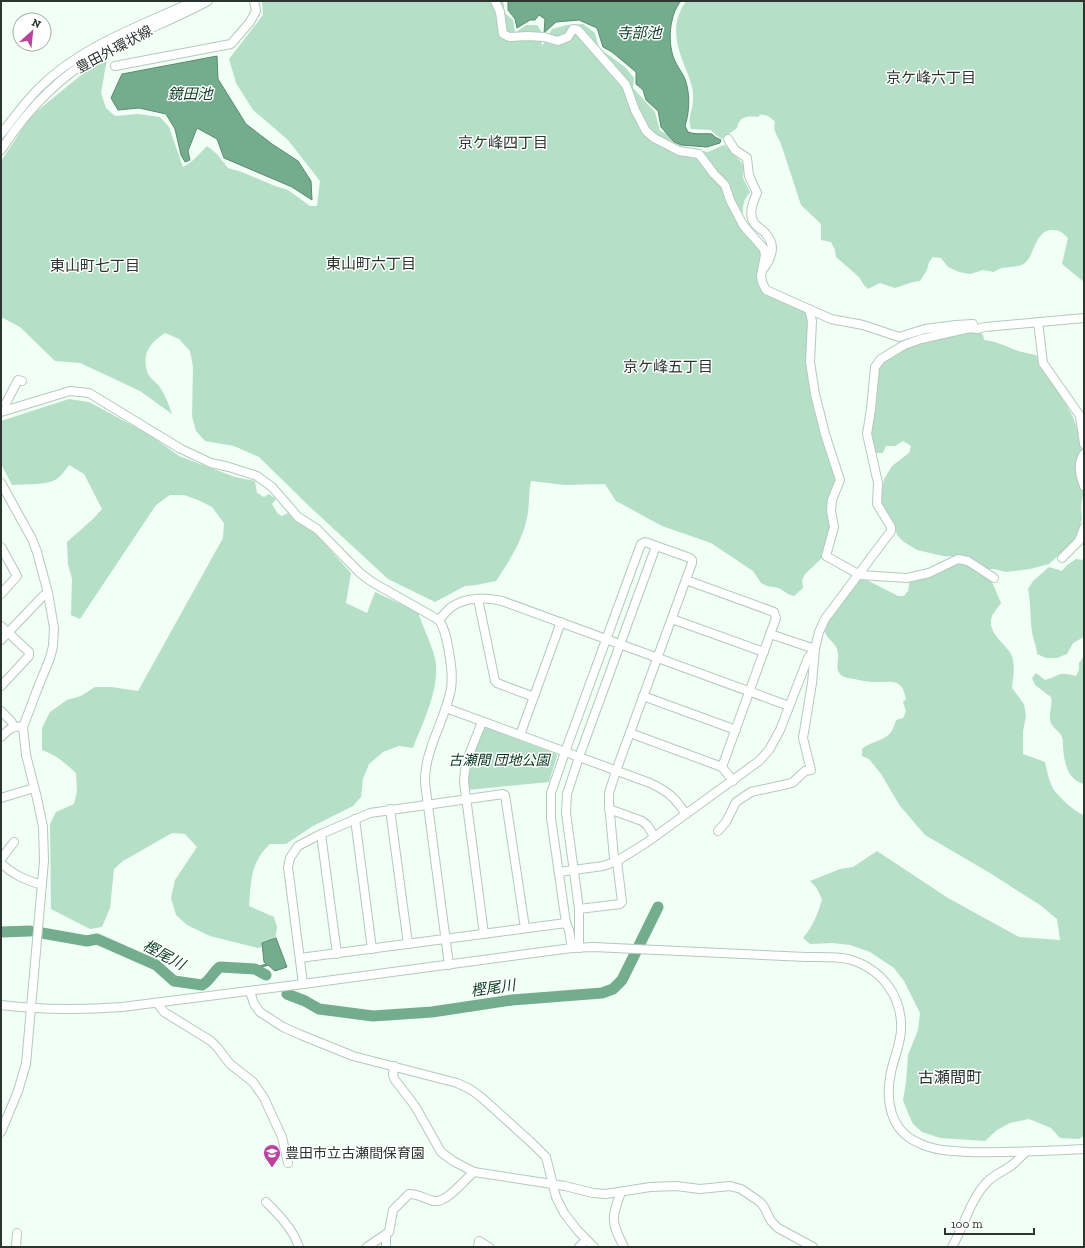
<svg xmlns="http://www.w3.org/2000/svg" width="1085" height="1248" viewBox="0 0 1085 1248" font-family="'Zilla Slab','Noto Sans JP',serif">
	<rect width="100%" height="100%" fill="#f1fff6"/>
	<g fill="#b5dfc7">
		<path d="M262,1H503L505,13L513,20L515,33L526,25H537L541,31L542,46L552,29L567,25L583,24L595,33L599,48L625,67L634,78L633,88L655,112L660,131L669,135L674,145L708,152L721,146L725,145L743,164L744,169L743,178L750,192C740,204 745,210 740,222L763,249L760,282L806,310L811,320L808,354L838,479L831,522L823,557L805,574L802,580L803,588L794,596L788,594L779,588L767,586L761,583L753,571L711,543L662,526L616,501L605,484L565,485L531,481C528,495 530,509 526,522C521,543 508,563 496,581L476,585L465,586L435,602L388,579L309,506L259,457L234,446L205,441L196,431L192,416L193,367L190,351L179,339L165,333C149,343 141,355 148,374C151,380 158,383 161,389C166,397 169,405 172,414L140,391L108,376L80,363L55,361L20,327L1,317V161L31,116L108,53L101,93L106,108L115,116L138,114L160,117L169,127L183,167C193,162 199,154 207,146L217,154L228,168L242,172L275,186L288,190L310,206H317L320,181L288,140L253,110L236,83L229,59L263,15Z"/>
		<path d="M686,1H1084V282L1062,264L1068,238C1063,233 1060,230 1053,230C1036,229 1035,253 1026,262C1017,270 1003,264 994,272L983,270L970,274L959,272L948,267L941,258L933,257L929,262L927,270L920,281L913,282L895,288L880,283L868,289L864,285L859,277L836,257L835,250L831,242L821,240V224L801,205L780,141C776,135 773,130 775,122C771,118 767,114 760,115L758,117C748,116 739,116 737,128L722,139L717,136L711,130L691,129C687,118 693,110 693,99C694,90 690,80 687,72C677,47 669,25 686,1Z"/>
		<path d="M970,330L979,331L983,335L984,340C995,341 1003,345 1013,349C1020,352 1028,353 1036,355L1041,367L1069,402L1067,406L1073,417L1080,437L1082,450L1079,479L1084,490L1081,506L1082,519L1079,531L1071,547L1060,554L1049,564L1030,569L1006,572L994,569H983L963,557L943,556L917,550L904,542L897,535L895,529L880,503L884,479L892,466L909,453L911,446L903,441L895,446H886L883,453H873L869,435L878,372L882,363L906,347Z"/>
		<path d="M69,399L89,402L150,435L179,456L235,477L255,481L257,493L264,497L269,494L276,499L272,504L278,514L282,516L288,513L295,521L314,532L351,573L346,603L367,613L375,592L418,612C423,627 431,643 435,658C441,687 423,722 413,748L399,746L383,752L369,764L363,779L361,797L353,806L313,826L286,844H270C250,863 251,881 249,906L274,917L277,927L275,940L269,945L258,948L210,936L187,925L176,915L171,898L175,880L197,847L185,834L172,833L123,861L114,869L110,908L102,927L90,929L51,909L50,824L56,812L74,804L77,791L76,773C65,763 56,755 42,750V728L50,712L67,700L81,696L95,687H111L138,691L223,538L224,523L212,507L198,500L184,495H170L156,505L80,619L71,615L72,579L68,564L67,542L93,519L102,509L84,474L69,465C58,480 56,482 38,484C29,484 21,485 12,485L1,464V421Z"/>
		<path d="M1076,559L1084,560V637L1073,643L1067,654L1057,658H1046L1037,654C1037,646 1033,640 1032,632C1030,618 1031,603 1028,589L1033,581L1049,567L1062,571L1066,566Z"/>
		<path d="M960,560L989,578L992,582L1001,603C998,607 994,612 992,616C986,632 1005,643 1011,654C1016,665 1013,677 1012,688L1024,704L1026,716L1023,731V754L1045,762C1047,771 1049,782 1054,790C1060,798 1075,812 1084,815V1136L1079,1139L1060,1138L1051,1128L1029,1119L1010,1123L997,1130L985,1141L940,1138L922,1132L913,1124L908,1113L903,1100L906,1083L908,1055L918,1030L920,1013L904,981L894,968L870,952L850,945L832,943L810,944L803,938C813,926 818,914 822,899L816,887L810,881L840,869L853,867L877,851L948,898L1019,937L1060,940L1057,919L1040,905L990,873L925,835L900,806L881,774L869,759L862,756V749C871,741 885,741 891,732C893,729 895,724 896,720L903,718L906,711L903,702L906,699C902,676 889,683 873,682C867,682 860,680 854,679C849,678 843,678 840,674C835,668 839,660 838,653C837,643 827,640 824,630L831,616L861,577L898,596H904L908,591L910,579Z"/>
		<path d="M1084,656V784C1067,780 1064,761 1063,746C1063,743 1063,739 1062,737C1059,730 1050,727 1050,719C1049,711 1053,705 1051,697L1035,685L1032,678L1036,673L1045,680C1062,675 1057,671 1076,676L1079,670V663Z"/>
		<polygon points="482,727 485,727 556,754 557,756 549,782 467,790 467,774"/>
	</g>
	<g fill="#73ad8d" stroke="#5d8970">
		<path d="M508,1H681C669,15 667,44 675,61C679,70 685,75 687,86C690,98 689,114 685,126L688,132C696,135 704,133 712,134L715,137L721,140L720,143L707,147L681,145L674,142L661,127L658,111L646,100L643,90L636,84V72L612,52L603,47L597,28L579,20L556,22L544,33L545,19L539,15L535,20H530L517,28L515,19L508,10Z"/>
		<polygon points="217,56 218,79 246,124 272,144 298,161 311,181 312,200 292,187 224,158 217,139 197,128 188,151 190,160 185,162 181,155 175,129 166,114 139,108 118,110 111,98 122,74"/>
		<polygon points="276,938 287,967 275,971 268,965 258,969 257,967 266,964 264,962 262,943"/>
	</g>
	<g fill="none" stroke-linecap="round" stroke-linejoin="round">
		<g stroke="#73ad8d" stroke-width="11">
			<polyline points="1,932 30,931"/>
			<path d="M42,933L87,941L97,939L156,965L174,981L202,985C210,981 213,972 220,967L255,969L266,975"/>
			<polyline points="287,994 305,1001 319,1009 373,1016 432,1012 512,1000 602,993 613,989 622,980 658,907"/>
		</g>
		<defs>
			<g id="minor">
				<polyline points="495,1 500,12 503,34 509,37 528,36 544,37 558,41 568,37 573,29 578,30 626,85 635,110 646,131 654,138 679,151 699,154 714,174 725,185 730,200 743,225 764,249 765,255 761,276 762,282 766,290 831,319 863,325 899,337 925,329 956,325 973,324"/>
				<polyline points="115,66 231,44 250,22 256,11 254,1"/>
				<path d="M1,134C13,119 24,103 38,89C82,45 139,27 194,1"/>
				<path d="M728,139L735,150L747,158L749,176L757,193C753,202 748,214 754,223C757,227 763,230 766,234C776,245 772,257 764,268"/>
				<path d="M1,150C27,110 59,76 101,53C136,33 173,20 208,1"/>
				<polyline points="809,309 812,321 810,362 815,394 825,434 840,480 832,500 831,511 834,527 826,556 860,575 907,578 929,573 958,559 968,561 994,578"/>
				<polyline points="1038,322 1043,363 1080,416 1084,444"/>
				<polyline points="7,409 6,403 18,380 22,381"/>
				<path d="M1,412L70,391L89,393L181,449L211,463L229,467L257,476L272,487L298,517L317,529L360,573L372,582L439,620C445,629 447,640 449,652C451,664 453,676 451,689C445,721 424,750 425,783L449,965"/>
				<path d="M1084,454C1077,462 1080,477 1084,486"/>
				<polyline points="1,483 32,539 37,552 48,593 54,628 53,646 50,658 37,690 23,727 26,755 37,798 43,827 44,861 26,1064 18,1091 1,1132"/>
				<polyline points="1,547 17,576 1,594"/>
				<polyline points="1062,558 1079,541 1084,528"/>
				<polyline points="686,580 774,612 776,618 722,767"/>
				<polyline points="478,599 495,681 497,683 534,697"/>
				<polyline points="672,619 764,652"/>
				<path d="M439,620C442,616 446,612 450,608C464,597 485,597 502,601L789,706"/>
				<polyline points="1,626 29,652 29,656 1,686"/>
				<polyline points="770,634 815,649"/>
				<polyline points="1,640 43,596 48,593"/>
				<polyline points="643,696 736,730"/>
				<path d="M446,708L650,783C669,792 674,797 686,814"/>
				<polyline points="1,711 11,721 14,727"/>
				<path d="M482,722C475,741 464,761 464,782L484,934"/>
				<polyline points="630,733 722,767 733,781"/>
				<polyline points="520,735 561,622"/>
				<path d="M1,737C8,730 13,725 23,727"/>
				<polyline points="1,798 34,788"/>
				<polyline points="390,809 408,944"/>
				<polyline points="609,809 642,821 647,825 654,836"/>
				<polyline points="355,819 372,949"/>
				<polyline points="718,831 726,822 736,802 751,792 792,783 805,771 811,770 803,738 812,683 815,649 819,632 825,619 891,531 891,527 877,504 878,483 867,434 871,409 875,367 881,359 904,345 921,339 970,328 977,329 985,327 1084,318"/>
				<polyline points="321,834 337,954"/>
				<polyline points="1,859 14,842"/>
				<path d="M1,863C13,875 26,880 42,885"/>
				<polyline points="559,872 603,866 617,861 646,843 759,761 769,750 780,730 808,658 815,649"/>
				<polyline points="572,948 569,930 566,923 551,818 551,793 565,752 641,544 645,542 690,558 692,560 692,563 616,771 609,793 609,803 614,858 617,861 622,902 620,904 579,909"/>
				<polyline points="579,948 579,909 566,813 567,794 579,757 656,546"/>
				<polyline points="300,958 566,923"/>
				<polyline points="303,984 288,867 290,858 298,846 321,834 370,813 503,794 505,795 525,928"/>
				<polyline points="250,991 254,1004 260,1012 283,1027 301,1035 353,1056 457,1083 470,1089 481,1097 533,1144 546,1157 556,1197 564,1213 578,1231 594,1247"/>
				<polyline points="157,1003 164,1012 211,1041 217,1047 230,1064 253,1082 264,1098 282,1137 288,1163"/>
				<path d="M1,1005C41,1010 82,1010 122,1007L303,984L572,948L593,947L806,957C820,957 835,956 848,959C881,968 903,996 901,1031C900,1045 894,1058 891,1072C885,1100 890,1131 919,1143C935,1151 952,1151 969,1152C1008,1153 1046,1151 1084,1149"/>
				<polyline points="394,1066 393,1075 395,1080 415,1106 441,1152 453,1161 474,1172 565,1186 593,1193 606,1194 650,1187 676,1186 700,1189 730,1186 741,1189 760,1202 764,1207 771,1221 778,1228 813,1247"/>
				<path d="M621,1192C611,1219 611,1222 624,1247"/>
				<path d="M266,1202C279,1215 293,1229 299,1247"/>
				<polyline points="386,1235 386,1247"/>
				<polyline points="16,1247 17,1233"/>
				<path d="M367,1247L389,1232L393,1210L409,1194C419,1194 425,1199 434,1201C447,1203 464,1180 474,1172"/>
				<polyline points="478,1247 479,1241 489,1247"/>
				<polyline points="579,1247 586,1240"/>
				<path d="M952,1247C964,1226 970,1200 987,1182C994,1175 1004,1171 1012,1165C1017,1161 1021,1156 1026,1152"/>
			</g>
		</defs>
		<use href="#minor" stroke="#b3cabc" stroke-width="10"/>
		<use href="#minor" stroke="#fff" stroke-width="8"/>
	</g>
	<defs>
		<symbol id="school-pin" viewBox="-11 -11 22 30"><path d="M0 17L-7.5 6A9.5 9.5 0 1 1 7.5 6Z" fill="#b8449d" stroke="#fff"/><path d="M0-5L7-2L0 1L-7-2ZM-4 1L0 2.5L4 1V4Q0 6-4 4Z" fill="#fff"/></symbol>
	</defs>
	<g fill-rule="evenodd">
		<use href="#school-pin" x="262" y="1143" width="20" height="27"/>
	</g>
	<g text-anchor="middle" stroke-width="3" stroke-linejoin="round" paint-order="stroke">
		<g font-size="14" fill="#2b342e" stroke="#fff">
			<text transform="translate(114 49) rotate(-28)" y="5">豊田外環状線</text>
		</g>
		<g font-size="14" font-style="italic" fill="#02351f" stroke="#fff">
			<text x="499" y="765">古瀬間 団地公園</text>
		</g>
		<g font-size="14" fill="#2b342e" stroke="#fff" text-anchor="start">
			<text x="285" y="1158">豊田市立古瀬間保育園</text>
		</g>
		<g font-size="15" font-style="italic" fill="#0c3c27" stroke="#fff">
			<text x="639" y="38">寺部池</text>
			<text x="190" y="99">鏡田池</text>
			<text transform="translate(164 955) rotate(28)" y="5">樫尾川</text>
			<text transform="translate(493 988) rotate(-8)" y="5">樫尾川</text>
		</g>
		<g font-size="15" fill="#2b342e" stroke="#fff">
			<text x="931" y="83">京ケ峰六丁目</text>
			<text x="503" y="148">京ケ峰四丁目</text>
			<text x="371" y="269">東山町六丁目</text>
			<text x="95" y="271">東山町七丁目</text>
			<text x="668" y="372">京ケ峰五丁目</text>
		</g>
		<g font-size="16" fill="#2b342e" stroke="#fff">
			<text x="950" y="1083">古瀬間町</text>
		</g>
	</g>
	<rect width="1085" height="1248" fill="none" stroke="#2b342e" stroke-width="4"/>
	<g transform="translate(32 32) rotate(27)"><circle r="19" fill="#ffffff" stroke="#aaaeab"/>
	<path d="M0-3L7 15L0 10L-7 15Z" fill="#b8449d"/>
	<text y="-6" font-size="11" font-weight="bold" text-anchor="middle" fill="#2b342e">N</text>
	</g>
	<path d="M945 1228v6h89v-6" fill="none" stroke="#2b342e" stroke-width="2"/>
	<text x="951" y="1228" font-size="12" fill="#2b342e" stroke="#ffffff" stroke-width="3" paint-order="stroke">100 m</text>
</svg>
